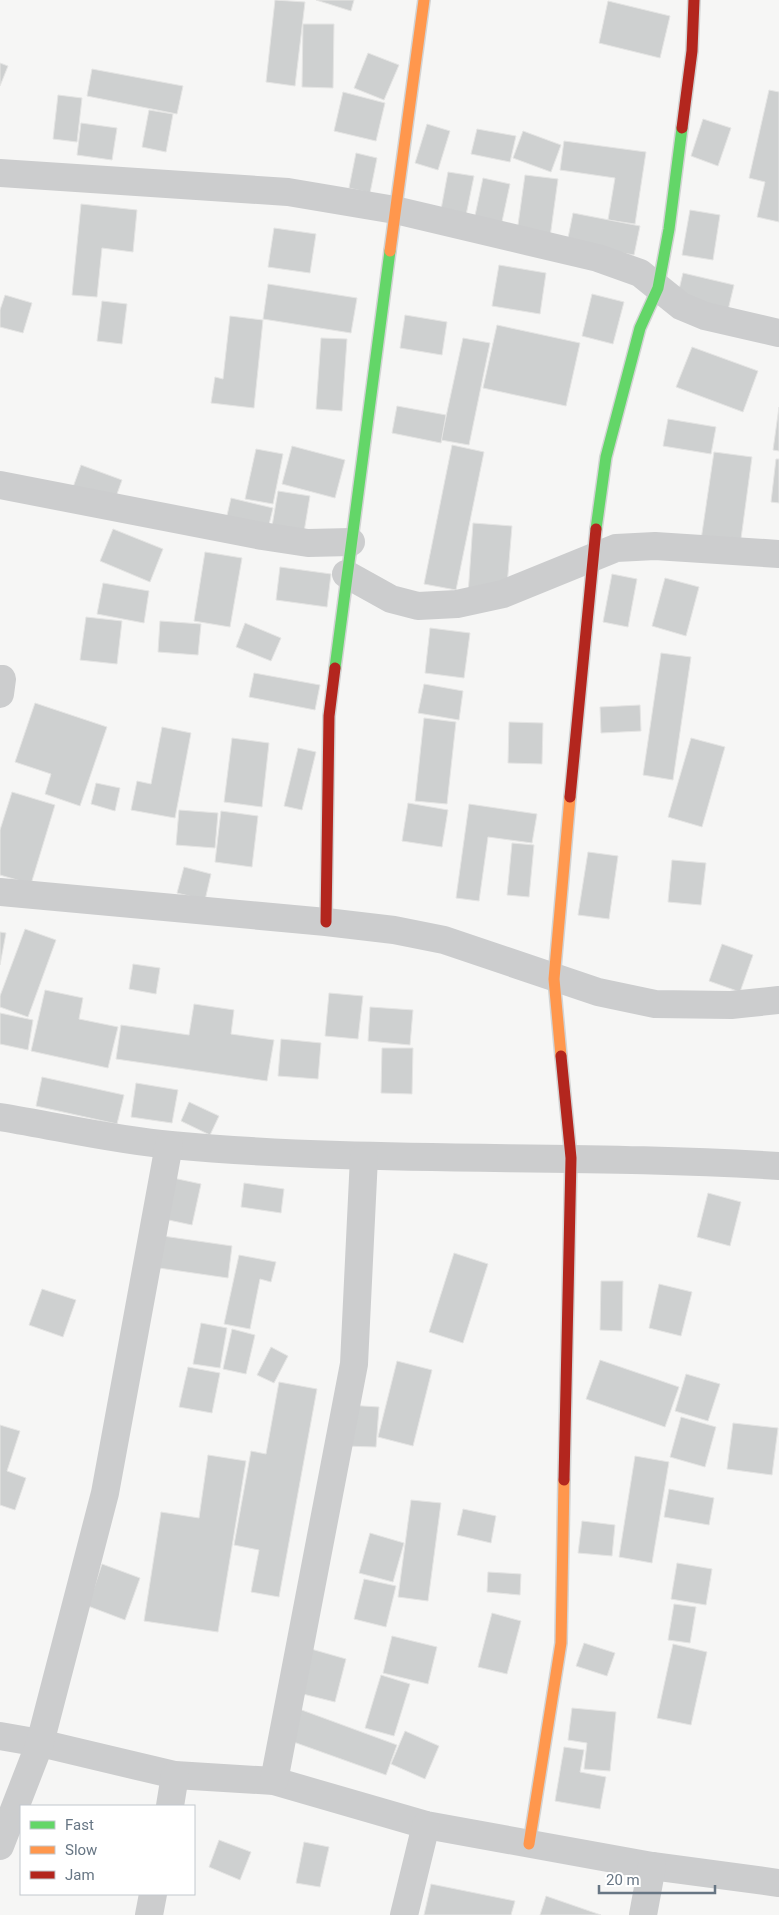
<svg xmlns="http://www.w3.org/2000/svg" width="779" height="1915" viewBox="0 0 779 1915" font-family="Roboto,sans-serif">
	<rect width="100%" height="100%" fill="#f6f6f5"/>
	<g fill="#ced0d0" stroke="#e5e5e4">
		<polygon points="275,0 305,2 295,86 266,82"/>
		<polygon points="316,0 354,0 351,11"/>
		<polygon points="608,1 670,16 660,58 599,43"/>
		<polygon points="303,24 334,24 333,88 302,87"/>
		<polygon points="368,53 399,65 384,100 354,88"/>
		<polygon points="0,63 8,66 0,86"/>
		<polygon points="92,69 183,86 177,114 87,96"/>
		<polygon points="769,90 779,92 779,222 757,217 765,182 749,178"/>
		<polygon points="343,92 385,103 376,141 334,131"/>
		<polygon points="58,95 82,98 77,142 53,139"/>
		<polygon points="149,110 173,114 166,152 142,147"/>
		<polygon points="703,119 731,128 718,166 691,156"/>
		<polygon points="81,123 117,128 112,160 77,155"/>
		<polygon points="427,124 450,131 438,170 415,163"/>
		<polygon points="477,129 516,136 510,162 471,154"/>
		<polygon points="523,131 561,145 551,172 513,158"/>
		<polygon points="564,141 646,152 635,224 608,220 615,178 560,170"/>
		<polygon points="356,153 377,158 370,193 349,188"/>
		<polygon points="448,172 474,176 465,220 440,215"/>
		<polygon points="525,175 558,179 550,237 517,232"/>
		<polygon points="483,178 510,184 500,231 473,225"/>
		<polygon points="81,204 137,210 133,252 102,248 97,297 72,295"/>
		<polygon points="690,210 720,215 713,260 682,255"/>
		<polygon points="573,213 640,226 634,255 567,243"/>
		<polygon points="274,228 316,234 310,273 268,267"/>
		<polygon points="499,265 546,273 540,314 492,306"/>
		<polygon points="683,273 734,285 728,310 677,298"/>
		<polygon points="268,284 357,298 351,333 263,319"/>
		<polygon points="592,294 624,302 613,344 582,336"/>
		<polygon points="5,295 32,303 23,333 0,327 0,310"/>
		<polygon points="102,301 127,304 122,344 97,341"/>
		<polygon points="405,315 447,322 442,355 400,348"/>
		<polygon points="230,316 263,320 254,408 211,403 215,377 223,379"/>
		<polygon points="497,325 580,343 566,406 483,388"/>
		<polygon points="321,338 347,339 342,411 316,409"/>
		<polygon points="463,338 490,343 469,445 441,440"/>
		<polygon points="692,347 758,371 743,412 676,387"/>
		<polygon points="397,406 446,415 441,443 392,433"/>
		<polygon points="779,407 779,451 773,450"/>
		<polygon points="668,419 716,427 711,454 663,446"/>
		<polygon points="452,445 484,452 456,590 424,584"/>
		<polygon points="292,446 345,460 335,498 282,484"/>
		<polygon points="256,449 283,454 273,504 245,499"/>
		<polygon points="714,452 752,457 740,546 701,540"/>
		<polygon points="776,459 779,459 779,503 771,502"/>
		<polygon points="81,465 122,480 113,505 72,490"/>
		<polygon points="278,491 310,496 303,538 271,532"/>
		<polygon points="231,498 273,508 267,533 225,524"/>
		<polygon points="473,523 512,526 506,598 468,595"/>
		<polygon points="113,529 163,549 150,582 100,561"/>
		<polygon points="205,552 242,558 230,627 194,621"/>
		<polygon points="280,567 331,574 327,607 276,600"/>
		<polygon points="612,574 637,579 628,627 603,622"/>
		<polygon points="665,578 699,587 686,636 652,626"/>
		<polygon points="103,583 149,591 144,623 97,614"/>
		<polygon points="86,617 122,621 117,664 80,660"/>
		<polygon points="160,621 201,624 198,655 158,652"/>
		<polygon points="245,623 281,638 271,661 236,647"/>
		<polygon points="430,628 470,633 464,678 425,673"/>
		<polygon points="661,653 691,657 673,780 643,775"/>
		<polygon points="254,673 320,685 315,710 249,697"/>
		<polygon points="424,684 463,691 459,720 418,713"/>
		<polygon points="35,703 107,727 80,806 45,794 51,774 15,762"/>
		<polygon points="640,705 641,731 601,733 600,707"/>
		<polygon points="424,718 456,722 447,804 415,801"/>
		<polygon points="509,722 543,723 542,764 508,763"/>
		<polygon points="162,727 191,733 175,818 131,810 137,781 151,784"/>
		<polygon points="232,738 269,743 262,807 224,802"/>
		<polygon points="691,738 725,747 702,827 668,817"/>
		<polygon points="298,748 316,752 302,810 284,806"/>
		<polygon points="96,783 120,788 115,811 91,804"/>
		<polygon points="12,792 55,805 31,884 0,875 0,830"/>
		<polygon points="408,803 448,810 442,847 402,841"/>
		<polygon points="469,804 537,814 532,843 488,837 479,901 456,898"/>
		<polygon points="179,810 218,813 215,848 176,845"/>
		<polygon points="221,811 258,816 252,867 215,862"/>
		<polygon points="512,843 534,845 529,897 507,895"/>
		<polygon points="588,852 618,856 609,919 578,915"/>
		<polygon points="672,860 706,863 701,905 668,902"/>
		<polygon points="184,867 211,874 205,900 177,893"/>
		<polygon points="25,929 56,940 28,1017 0,1007 0,996"/>
		<polygon points="0,932 6,933 0,965"/>
		<polygon points="722,944 753,955 740,992 709,981"/>
		<polygon points="133,964 160,968 156,994 129,989"/>
		<polygon points="45,990 83,998 79,1019 118,1027 108,1068 31,1051"/>
		<polygon points="329,993 363,996 358,1039 325,1036"/>
		<polygon points="194,1004 234,1010 231,1034 274,1040 267,1081 116,1059 121,1025 189,1035"/>
		<polygon points="370,1007 413,1010 410,1045 368,1041"/>
		<polygon points="0,1013 33,1020 28,1050 0,1044"/>
		<polygon points="281,1039 321,1043 318,1079 278,1076"/>
		<polygon points="382,1048 413,1048 412,1094 381,1093"/>
		<polygon points="42,1077 124,1095 117,1124 36,1106"/>
		<polygon points="136,1083 178,1090 172,1123 131,1117"/>
		<polygon points="189,1102 219,1116 210,1135 181,1121"/>
		<polygon points="159,1175 201,1184 192,1225 150,1216"/>
		<polygon points="244,1183 284,1189 281,1213 241,1207"/>
		<polygon points="708,1193 741,1202 730,1246 697,1237"/>
		<polygon points="149,1234 232,1246 228,1278 145,1266"/>
		<polygon points="454,1253 488,1264 463,1343 429,1332"/>
		<polygon points="239,1255 276,1262 271,1282 260,1279 250,1329 224,1324"/>
		<polygon points="601,1281 623,1281 622,1331 600,1330"/>
		<polygon points="659,1284 692,1292 681,1336 649,1328"/>
		<polygon points="42,1289 76,1300 63,1337 29,1325"/>
		<polygon points="201,1323 227,1328 220,1368 193,1364"/>
		<polygon points="232,1329 255,1335 246,1374 223,1369"/>
		<polygon points="271,1347 288,1356 274,1383 257,1375"/>
		<polygon points="600,1360 679,1387 665,1427 586,1399"/>
		<polygon points="397,1361 432,1370 413,1446 378,1437"/>
		<polygon points="188,1367 220,1373 212,1413 179,1407"/>
		<polygon points="686,1374 720,1384 708,1421 675,1411"/>
		<polygon points="279,1382 317,1389 279,1597 251,1592 259,1550 234,1545 251,1451 266,1454"/>
		<polygon points="347,1405 379,1407 376,1447 345,1446"/>
		<polygon points="681,1417 716,1427 705,1467 670,1457"/>
		<polygon points="733,1423 778,1428 772,1475 727,1469"/>
		<polygon points="0,1425 20,1431 7,1471 26,1478 15,1510 0,1505"/>
		<polygon points="208,1455 246,1461 218,1632 144,1621 161,1512 199,1518"/>
		<polygon points="635,1456 669,1462 652,1563 619,1557"/>
		<polygon points="669,1489 714,1498 709,1525 664,1517"/>
		<polygon points="411,1500 441,1503 428,1601 398,1597"/>
		<polygon points="463,1509 496,1516 491,1543 457,1535"/>
		<polygon points="582,1521 615,1525 612,1556 578,1553"/>
		<polygon points="370,1533 404,1543 393,1582 359,1573"/>
		<polygon points="677,1563 712,1569 706,1605 671,1599"/>
		<polygon points="102,1564 140,1578 125,1620 88,1606"/>
		<polygon points="488,1572 521,1574 520,1595 487,1592"/>
		<polygon points="364,1579 396,1586 386,1627 354,1619"/>
		<polygon points="674,1604 696,1607 690,1643 668,1640"/>
		<polygon points="492,1613 521,1621 507,1674 478,1667"/>
		<polygon points="392,1636 437,1647 428,1684 383,1673"/>
		<polygon points="584,1643 615,1653 607,1676 576,1666"/>
		<polygon points="673,1644 707,1652 691,1725 657,1718"/>
		<polygon points="311,1649 346,1659 335,1702 299,1693"/>
		<polygon points="381,1675 410,1684 394,1736 365,1728"/>
		<polygon points="572,1708 616,1712 610,1771 584,1769 587,1743 568,1740"/>
		<polygon points="299,1709 397,1745 386,1775 288,1740"/>
		<polygon points="405,1731 439,1746 425,1779 391,1764"/>
		<polygon points="564,1747 584,1750 580,1772 606,1777 600,1809 555,1801"/>
		<polygon points="219,1840 251,1852 240,1880 209,1867"/>
		<polygon points="304,1842 329,1847 320,1887 296,1883"/>
		<polygon points="431,1884 515,1901 511,1915 424,1915"/>
		<polygon points="546,1896 601,1915 540,1915"/>
	</g>
	<g fill="none" stroke-linecap="round" stroke-linejoin="round">
		<defs>
			<g id="fast">
				<polyline points="596,529 606,457 640,328 658,288 669,229 682,128"/>
				<polyline points="335,668 390,251"/>
			</g>
			<g id="slow">
				<polyline points="390,251 424,0"/>
				<polyline points="561,1056 554,979 570,797"/>
				<polyline points="529,1844 561,1643 564,1480"/>
			</g>
			<g id="jam">
				<polyline points="682,128 692,51 694,0"/>
				<polyline points="570,797 596,529"/>
				<polyline points="326,922 329,716 335,668"/>
				<polyline points="561,1056 571,1158 564,1480"/>
			</g>
		</defs>
		<use href="#fast" stroke="#d3d4d4" stroke-width="14"/>
		<use href="#slow" stroke="#d3d4d4" stroke-width="14"/>
		<use href="#jam" stroke="#d3d4d4" stroke-width="14"/>
		<g stroke="#cccdce" stroke-width="28">
			<polyline points="0,173 288,192 395,210 598,258 640,273 681,306 705,316 779,333"/>
			<polyline points="0,485 262,536 308,543 351,542"/>
			<polyline points="346,574 391,599 418,606 457,604 503,594 616,548 655,546 779,554"/>
			<polyline points="0,694 2,679"/>
			<polyline points="0,892 326,922 394,930 444,940 598,992 655,1004 731,1005 779,1000"/>
			<path d="M0,1117C56,1126 114,1140 171,1145C373,1164 576,1153 779,1166"/>
			<polyline points="0,1736 40,1743 175,1775 274,1781 426,1825 652,1866 779,1883"/>
			<polyline points="274,1781 354,1364 364,1157"/>
			<polyline points="170,1806 175,1775"/>
			<polyline points="0,1846 40,1743 105,1493 169,1145"/>
			<polyline points="149,1915 153,1894"/>
			<polyline points="404,1915 426,1825"/>
			<polyline points="643,1915 652,1866"/>
		</g>
		<use href="#fast" stroke="#63d668" stroke-width="11"/>
		<use href="#slow" stroke="#ff974d" stroke-width="11"/>
		<use href="#jam" stroke="#b3261e" stroke-width="11"/>
	</g>
	<rect x="20" y="1805" width="175" height="90" fill="#ffffff" stroke="#c2c8ce"/>
	<rect x="30" y="1821" width="25" height="8" fill="#63d668" stroke="#c2c8ce"/>
	<text x="65" y="1830" font-size="15" fill="#677684">Fast</text>
	<rect x="30" y="1846" width="25" height="8" fill="#ff974d" stroke="#c2c8ce"/>
	<text x="65" y="1855" font-size="15" fill="#677684">Slow</text>
	<rect x="30" y="1871" width="25" height="8" fill="#b3261e" stroke="#c2c8ce"/>
	<text x="65" y="1880" font-size="15" fill="#677684">Jam</text>
	<path d="M599 1885v8h116v-8" fill="none" stroke="#677684" stroke-width="2.5"/>
	<text x="606" y="1885" font-size="15" fill="#677684" stroke="#ffffff" stroke-width="4" paint-order="stroke">20 m</text>
</svg>
